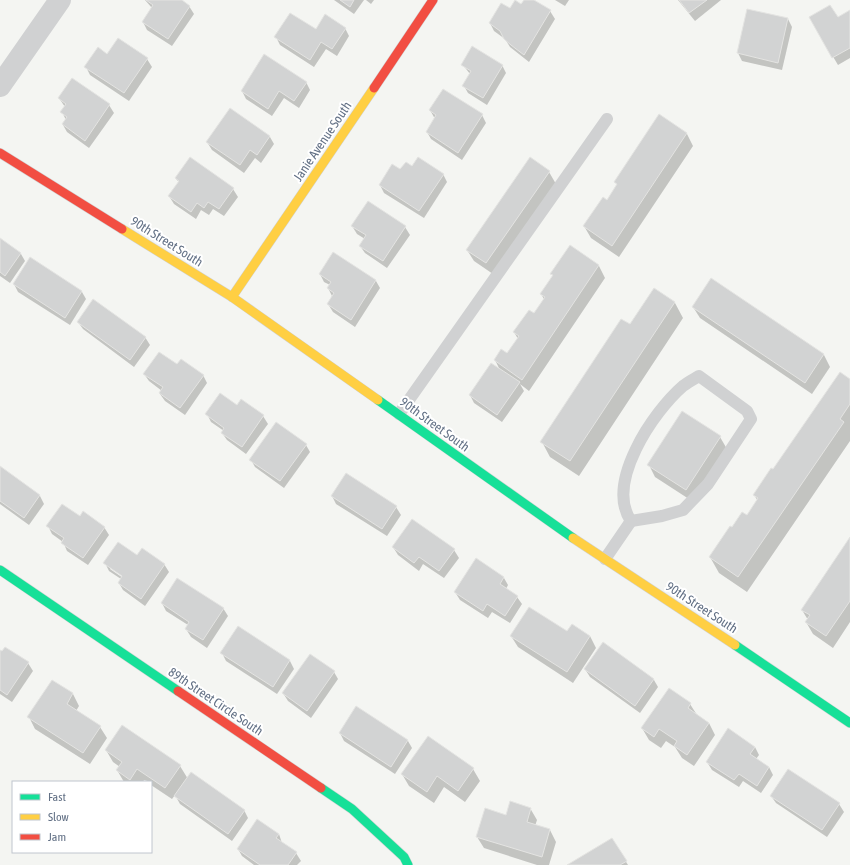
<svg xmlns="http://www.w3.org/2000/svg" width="850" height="865" viewBox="0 0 850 865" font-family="'Asap Condensed',sans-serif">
	<rect width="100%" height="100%" fill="#f4f5f2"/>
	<g fill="#0003" fill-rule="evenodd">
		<polygon points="145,0 180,0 189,6 194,14 172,46 147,30 143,22 152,8"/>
		<polygon points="334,0 364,0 354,14"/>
		<polygon points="366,0 374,0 371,4"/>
		<polygon points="525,0 533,0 550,11 555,19 529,62 510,47 505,39 494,31 490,23 510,9 522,5"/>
		<polygon points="555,0 569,0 565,6"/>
		<polygon points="678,0 721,0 695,21"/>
		<polygon points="850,11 850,58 838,65 810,18 837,18"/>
		<polygon points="788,19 792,27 782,70 742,61 738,53"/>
		<polygon points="345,28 349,36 337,56 326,49 314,67 280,45 276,37 316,30"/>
		<polygon points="147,59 152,67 129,101 90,75 86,67"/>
		<polygon points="463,65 502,65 506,73 487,105 468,93 464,86 470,74"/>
		<polygon points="72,79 109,105 114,113 89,148 67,132 63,125 66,120 62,112 65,107 59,98"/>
		<polygon points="306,82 310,90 299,108 284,98 272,116 246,99 242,91"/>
		<polygon points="430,110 482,115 486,123 462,160 431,139 427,132 435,119"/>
		<polygon points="659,116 687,134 693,146 619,257 591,238 584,226 607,201 618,186 615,182"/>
		<polygon points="270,137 274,144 261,163 255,158 244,173 212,150 207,142"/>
		<polygon points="412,167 443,174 447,182 424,218 384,193 380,185 401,171"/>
		<polygon points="549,172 556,184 493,274 474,261 467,250"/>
		<polygon points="176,179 233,189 238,197 224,216 213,209 209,215 201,210 196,219 174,204 169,196 179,182"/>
		<polygon points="352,226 405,227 410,235 387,268 365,253 360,246 365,239 357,234"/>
		<polygon points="0,239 21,254 25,261 10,283 0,276"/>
		<polygon points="570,246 599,266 605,278 529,391 520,384 524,391 502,422 474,403 470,395 500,370 495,360 508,354 518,339 514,332 534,315 544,299 541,294 553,277 552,274"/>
		<polygon points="334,253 376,281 380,288 355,327 333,312 328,304 332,296 328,288 330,285 324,282 320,274"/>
		<polygon points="30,258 82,292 86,299 70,325 18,292 14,284"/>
		<polygon points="711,280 824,355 830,367 812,394 700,318 693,307"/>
		<polygon points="654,289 675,303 683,318 579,476 550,457 542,442 630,326"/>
		<polygon points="78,322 145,337 150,345 134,367 83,329"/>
		<polygon points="177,366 203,375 207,383 185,415 165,401 160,394 162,391 149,381 144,374"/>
		<polygon points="850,380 850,441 747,592 719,573 710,557 747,516 758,501 754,495 773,471"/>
		<polygon points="237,406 263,416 268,424 246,454 227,440 222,433 224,431 211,422 207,414"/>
		<polygon points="720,437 727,449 692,501 655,477 649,465"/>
		<polygon points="306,445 310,452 284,488 255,467 251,460"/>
		<polygon points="0,467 40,496 44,504 29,525 0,504"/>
		<polygon points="332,496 396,507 401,515 387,536 336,504"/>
		<polygon points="80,518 104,527 109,535 88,565 67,551 63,542 52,534 48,526"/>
		<polygon points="412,520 454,550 459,558 444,578 423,564 419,571 398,555 393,547"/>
		<polygon points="850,539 850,622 833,648 813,634 806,622 808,620 802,610"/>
		<path d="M137,556L164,564L169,572L145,606L123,590L119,583L121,579L109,571L105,563ZM110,566L127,578L126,580L110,569Z"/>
		<polygon points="504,578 508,585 506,589 517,597 522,604 510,623 492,612 488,618 460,600 455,592"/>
		<polygon points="162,603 223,608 228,616 207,648 191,637 186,629 188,625 166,611"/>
		<polygon points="238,627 290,661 294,669 277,694 226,661 222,653"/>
		<polygon points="567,633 590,636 596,648 573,683 518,647 511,636"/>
		<polygon points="0,651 28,663 33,671 12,702 0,694"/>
		<polygon points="585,669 654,680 658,687 640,713 590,677"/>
		<polygon points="334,672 338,679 311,718 288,701 283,693"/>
		<polygon points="52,681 73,694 79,706 76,711 100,727 107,738 90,764 35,729 29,717"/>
		<polygon points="690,704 697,715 709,723 715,735 694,766 682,758 675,747 666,741 661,748 649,740 642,728"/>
		<polygon points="340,733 408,741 412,748 395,774 344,741"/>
		<polygon points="755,747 759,755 756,759 769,767 773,775 761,793 743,781 739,787 712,770 707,762"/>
		<polygon points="106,750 180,766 188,779 244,810 248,818 232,841 180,804 175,795 172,799 151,785 151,782 144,780 143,782 124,782 117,770 120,767 113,762"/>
		<polygon points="473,769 480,781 465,802 444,787 434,803 409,786 402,774"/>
		<polygon points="771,796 839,804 844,812 827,837 776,803"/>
		<polygon points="530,808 537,820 535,826 550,830 556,842 549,865 537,865 484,848 477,837 507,816"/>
		<polygon points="279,834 282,843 296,853 301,861 297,865 254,865 242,856 238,849"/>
		<polygon points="612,839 628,865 569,865"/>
	</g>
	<g fill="#d2d3d3" stroke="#e4e4e2">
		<polygon points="146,0 182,0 190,6 168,39 142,22 153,5"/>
		<polygon points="340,0 354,0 350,7"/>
		<polygon points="515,0 521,4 524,0 534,0 551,10 524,55 511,45 504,39 500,31 489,23 501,3 510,8"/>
		<polygon points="679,0 707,0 689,13"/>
		<polygon points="830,5 838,17 850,10 850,48 832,58 809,17"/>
		<polygon points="747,9 788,18 778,63 737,53"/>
		<polygon points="290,13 316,29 325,14 346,28 332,49 321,42 310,60 274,37"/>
		<polygon points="118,38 148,58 124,93 84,67 98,47 107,54"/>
		<polygon points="472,46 503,65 483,98 462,86 471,71 461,65"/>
		<polygon points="264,54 307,82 294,101 279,91 268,109 241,91"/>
		<polygon points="72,78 110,104 85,141 62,124 67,117 60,112 66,104 58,98"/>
		<polygon points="443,89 483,114 458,153 426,132 436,115 429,110"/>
		<polygon points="230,108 270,136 257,155 250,150 240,165 206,142"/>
		<polygon points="659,114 687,133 612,246 583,226 603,197 607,200 617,184 614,182"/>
		<polygon points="190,157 234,188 219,209 208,202 204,208 197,203 191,212 168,196 179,181 175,178"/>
		<polygon points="418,157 444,174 419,211 379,185 392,164 400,169 406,162 412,166"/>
		<polygon points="530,157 550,171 486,263 466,250"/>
		<polygon points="368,201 406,226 383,261 359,246 366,235 351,226"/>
		<polygon points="0,238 21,253 5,276 0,272"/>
		<polygon points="570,245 599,265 522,380 494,360 501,349 507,353 519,336 513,332 529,310 534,313 545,297 540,294 553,275 550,274"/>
		<polygon points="333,252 376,280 351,320 327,304 334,293 327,288 331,282 319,274"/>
		<polygon points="30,257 82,291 65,318 13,284"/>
		<polygon points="711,278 824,354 805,383 692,307"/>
		<polygon points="654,288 675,302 570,461 540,442 621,319 630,324"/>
		<polygon points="93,299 146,337 130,360 77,322"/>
		<polygon points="159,352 177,364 181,359 204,375 180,408 159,393 163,387 143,374"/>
		<polygon points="491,363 520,382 497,415 469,395"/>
		<polygon points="840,372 850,379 850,404 840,419 844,422 738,577 709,557 730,526 732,527 742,512 747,515 758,498 753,495 771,468 773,469"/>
		<polygon points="220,393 237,405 241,399 264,415 242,447 221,433 224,428 205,414"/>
		<polygon points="682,411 721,436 686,490 647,465"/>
		<polygon points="276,422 307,444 280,481 249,460"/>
		<polygon points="0,466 40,495 24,518 0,501"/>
		<polygon points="346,473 397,506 382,529 331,496"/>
		<polygon points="62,504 80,516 83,511 105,527 83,558 61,543 64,538 46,526"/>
		<polygon points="412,519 455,549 439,571 419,557 414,563 392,547"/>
		<polygon points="850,537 850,601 826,636 805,622 810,615 801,610"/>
		<polygon points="118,542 137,555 142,548 165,564 141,599 118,583 122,576 103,563"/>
		<polygon points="476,558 504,577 500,584 518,596 505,616 487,604 483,611 454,592"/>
		<polygon points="177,578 224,608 203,640 185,629 189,622 161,603"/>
		<polygon points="529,607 567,631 572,624 590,636 567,672 510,636"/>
		<polygon points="238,626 290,660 273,687 220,653"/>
		<polygon points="603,642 654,679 635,706 584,669"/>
		<polygon points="5,647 29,662 7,695 0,690 0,650 2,651"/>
		<polygon points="310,654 335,671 307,711 282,693"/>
		<polygon points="52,680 73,693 67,704 101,726 83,753 27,717"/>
		<polygon points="669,688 691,703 688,708 709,723 687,755 674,746 677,741 659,729 654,737 641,728"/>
		<polygon points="356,706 408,740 391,767 339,733"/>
		<polygon points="122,725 181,765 165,788 137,769 130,780 116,770 122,762 105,750"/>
		<polygon points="728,728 755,747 750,754 769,767 757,786 739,774 734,780 706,762"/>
		<polygon points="428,736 474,768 458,791 437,776 427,792 401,774"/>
		<polygon points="788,769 840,803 822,830 770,796"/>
		<polygon points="191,772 245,810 228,834 174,796"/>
		<polygon points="510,801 531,808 527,822 550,829 542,857 476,837 485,808 506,815"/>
		<polygon points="257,819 279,834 276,838 297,852 288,865 260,865 237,849"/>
		<polygon points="612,838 627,861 620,865 567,865"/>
	</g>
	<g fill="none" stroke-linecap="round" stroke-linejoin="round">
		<defs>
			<g id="fast">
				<polyline points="378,400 573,538"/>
				<polyline points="0,570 178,691"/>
				<polyline points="735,645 850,723"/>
				<polyline points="321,788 352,809 404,857 408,865"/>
			</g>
			<g id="slow">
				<polyline points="122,229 232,297 378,400"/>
				<polyline points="232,297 374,88"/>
				<polyline points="573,538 735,645"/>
			</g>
			<g id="jam">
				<polyline points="374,88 433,0"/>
				<polyline points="0,153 122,229"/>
				<polyline points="178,691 321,788"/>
			</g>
		</defs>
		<use href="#fast" stroke="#d0d2d3" stroke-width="10"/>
		<use href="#slow" stroke="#d0d2d3" stroke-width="10"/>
		<use href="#jam" stroke="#d0d2d3" stroke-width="10"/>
		<g stroke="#d0d1d2" stroke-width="12">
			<path d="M699,376L747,411L751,419L708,484L683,510L662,516L631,521C605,483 653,412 683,386C688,382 694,379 699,376Z"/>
			<polyline points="399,414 607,119"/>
			<polyline points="605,559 631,521"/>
		</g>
		<polyline stroke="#d0d1d2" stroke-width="22" points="0,86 60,0"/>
		<use href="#fast" stroke="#16e098" stroke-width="9"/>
		<use href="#slow" stroke="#ffcf43" stroke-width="9"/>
		<use href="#jam" stroke="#f24e42" stroke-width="9"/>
	</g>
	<g text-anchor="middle" stroke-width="4" stroke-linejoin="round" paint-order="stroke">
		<g font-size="13" fill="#627085" stroke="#fff">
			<text transform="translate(322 141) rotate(-56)" y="5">Janie Avenue South</text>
			<text transform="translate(167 241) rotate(32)" y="5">90th Street South</text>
			<text transform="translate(435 424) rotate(36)" y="5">90th Street South</text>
			<text transform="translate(702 607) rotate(33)" y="5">90th Street South</text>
			<text transform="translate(216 701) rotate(34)" y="5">89th Street Circle South</text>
		</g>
	</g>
	<rect x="12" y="781" width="140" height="72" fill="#ffffff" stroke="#c0c6ce"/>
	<rect x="20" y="794" width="20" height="6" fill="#16e098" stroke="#c0c6ce"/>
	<text x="48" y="801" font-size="12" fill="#627085">Fast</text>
	<rect x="20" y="814" width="20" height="6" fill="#ffcf43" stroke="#c0c6ce"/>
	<text x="48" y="821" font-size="12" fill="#627085">Slow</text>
	<rect x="20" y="834" width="20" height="6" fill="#f24e42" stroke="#c0c6ce"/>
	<text x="48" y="841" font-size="12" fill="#627085">Jam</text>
</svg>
